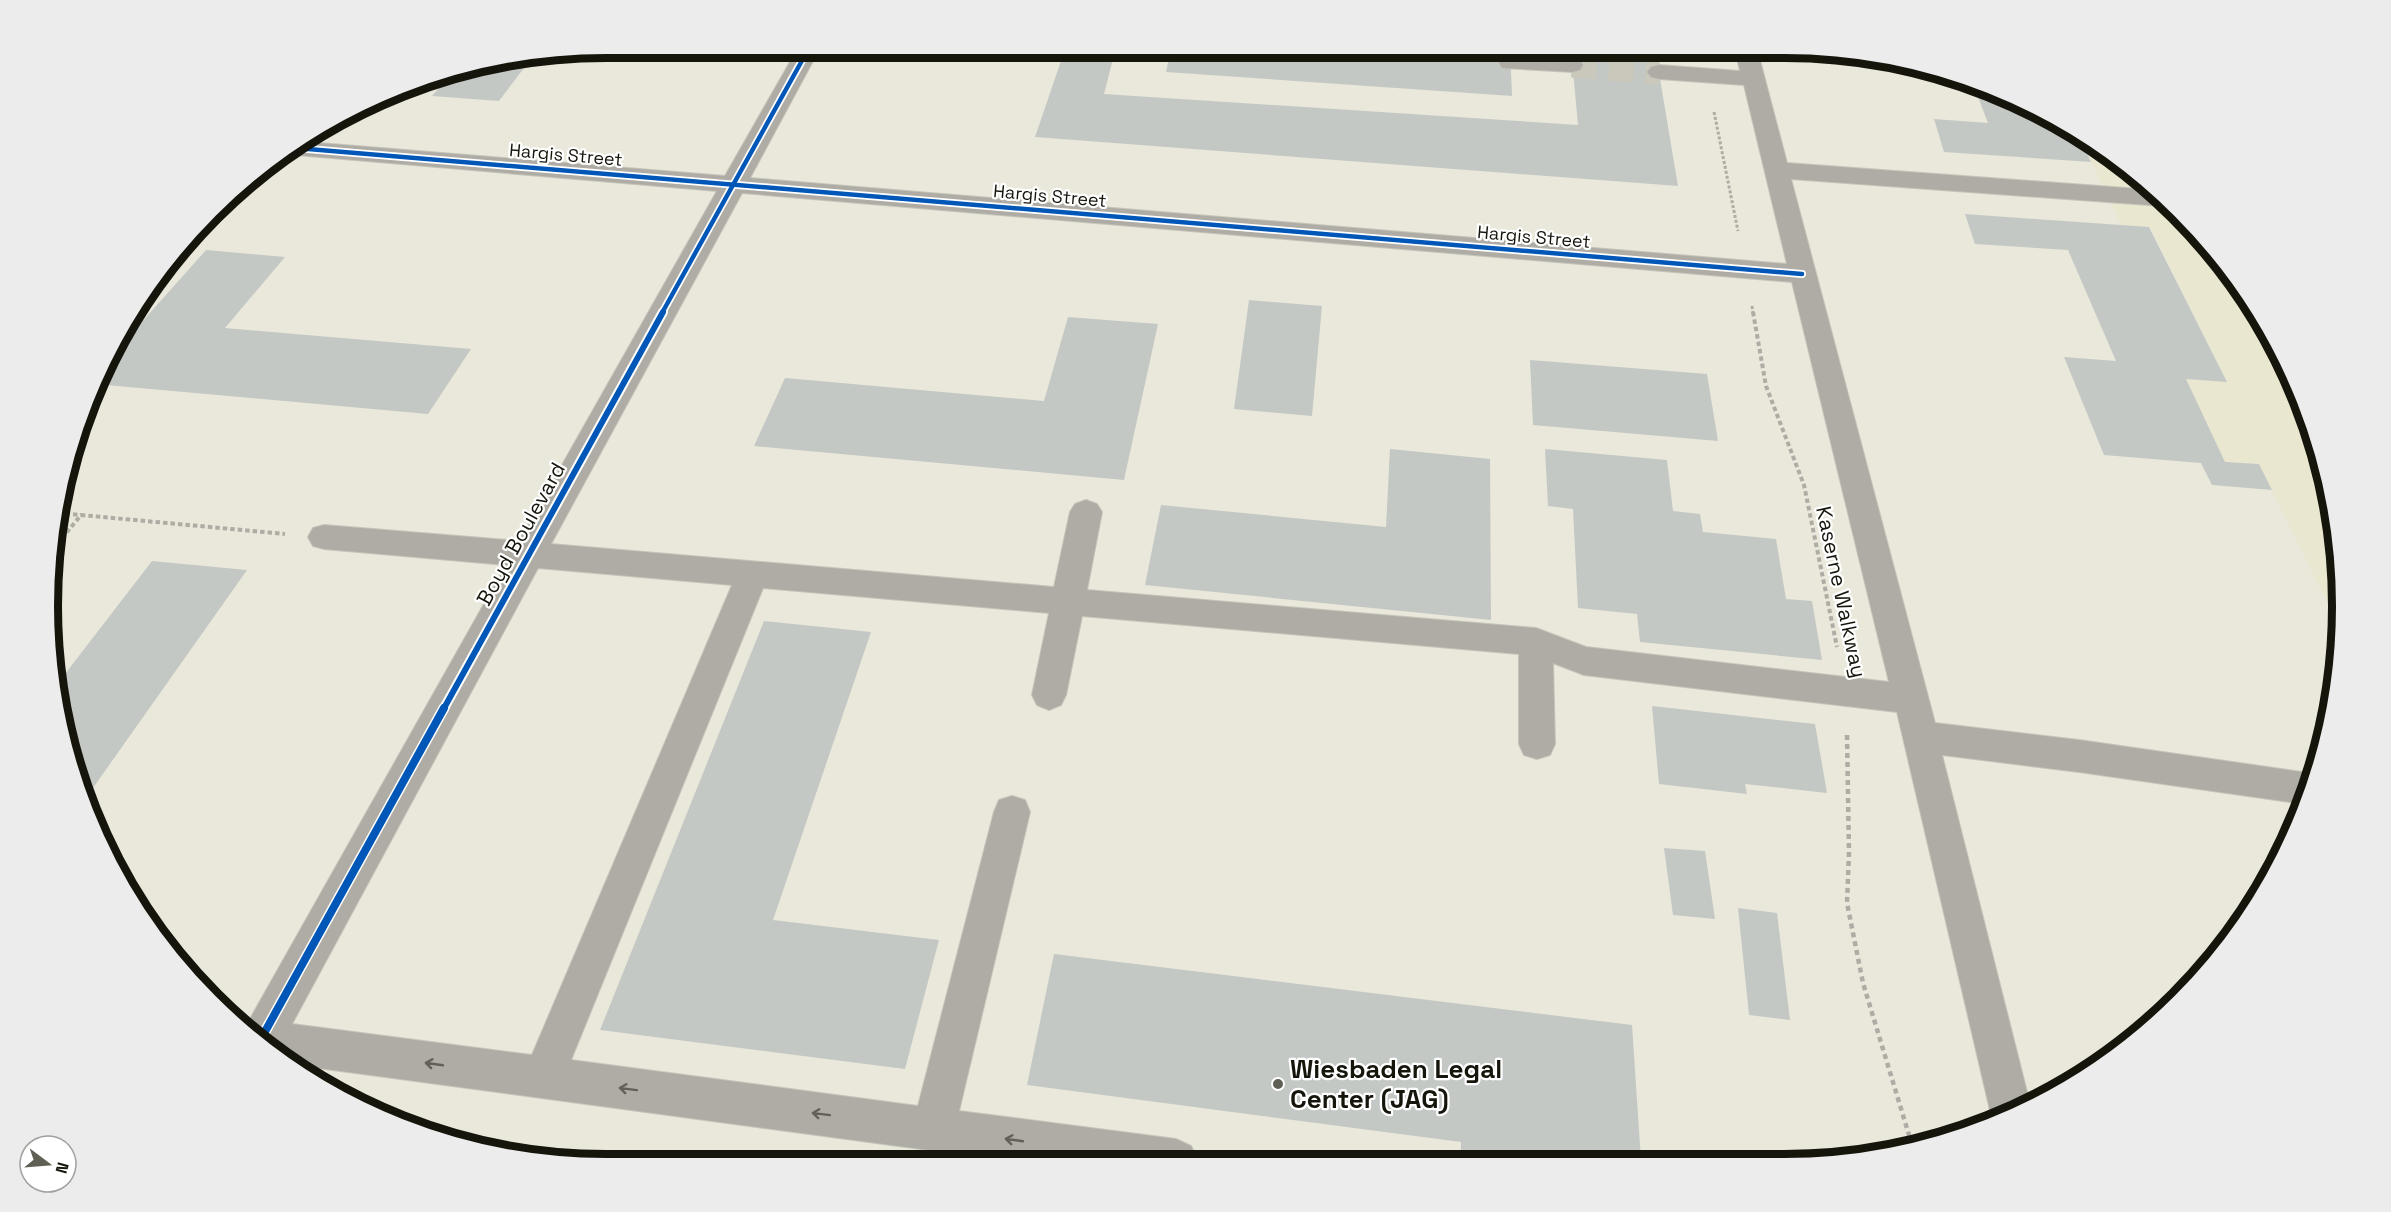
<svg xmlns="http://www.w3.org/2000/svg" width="2391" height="1212" viewBox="0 0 2391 1212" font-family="'Space Grotesk',sans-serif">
	<rect width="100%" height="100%" fill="#e9e8da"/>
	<polygon fill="#e9e7cf" points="2079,135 2124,163 2204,238 2268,327 2313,426 2338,533 2341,631 2259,464 2225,462 2186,379 2227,381 2150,227 2121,225"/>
	<g fill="#c4c8c5">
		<polygon points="1171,49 1510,49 1512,96 1166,72"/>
		<polygon points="1571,49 1655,49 1678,186 1035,137 1064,52 1114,55 1104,94 1578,125"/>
		<polygon points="530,60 499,101 432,96 451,74"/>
		<polygon points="1973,84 2031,105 2079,135 2091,162 1944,152 1934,119 1988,123"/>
		<polygon points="1965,214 2149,227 2227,382 2186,379 2225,462 2259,464 2272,490 2212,485 2201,463 2104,455 2064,357 2116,361 2068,250 1975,244"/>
		<polygon points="206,250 285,257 225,328 471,349 428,414 95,384 108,360"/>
		<polygon points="1249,300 1322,306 1312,416 1234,409"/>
		<polygon points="1068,317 1158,324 1124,480 754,446 785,378 1044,401"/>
		<polygon points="1530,360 1707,374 1718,441 1533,425"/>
		<polygon points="1390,449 1490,459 1491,620 1145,585 1161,505 1386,527"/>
		<polygon points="1545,449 1667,460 1673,511 1700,514 1703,532 1776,539 1786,599 1812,601 1822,660 1640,642 1637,614 1578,608 1573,509 1548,506"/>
		<polygon points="152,561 247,570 88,795 55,687"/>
		<polygon points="764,621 871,632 773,920 939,940 905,1069 600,1030"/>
		<polygon points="1652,706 1815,724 1827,793 1745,784 1747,794 1659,784"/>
		<polygon points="1664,848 1705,851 1715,919 1673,915"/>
		<polygon points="1738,908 1777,913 1790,1020 1749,1015"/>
		<polygon points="1054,954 1632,1025 1641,1160 1461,1160 1461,1142 1027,1085"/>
	</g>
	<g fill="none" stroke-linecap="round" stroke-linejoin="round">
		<polyline stroke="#c9c8bb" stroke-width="25" stroke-dasharray="25 12" stroke-linecap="butt" points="1572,65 1659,72"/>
		<defs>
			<g id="minor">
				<path d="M798,48H820L750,178L1787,264L1744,85L1659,79L1651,77L1647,72L1651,67L1659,65L1740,71L1735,49H1757L1787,163L2153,190L2168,204L2162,206L1791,179L1935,723L2079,740L2309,773L2315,775L2304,804L2079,772L1942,755L2030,1104L1993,1123L1897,712L1584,675L1553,663L1555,744L1550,755L1537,759L1524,755L1519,744V654L1082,616L1066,695L1061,705L1049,710L1037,705L1032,695L1049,613L763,588L571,1060L918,1106L994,812L999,800L1012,796L1025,800L1030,812L959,1111L1176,1139L1191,1146L1198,1161L1018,1162L303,1066L246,1026L506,565L324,549L313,546L308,537L313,528L324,525L519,541L717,191L296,155L287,152L307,142L725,176ZM742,193L1792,282L1889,682L1586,647L1536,628L1087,590L1102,512L1097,504L1086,500L1075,504L1070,512L1054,587L551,544ZM538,568L732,585L532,1055L292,1024Z"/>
				<polygon points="1510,56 1572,58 1580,60 1583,65 1580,70 1572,72 1502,68 1499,63 1502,58"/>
			</g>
		</defs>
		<use href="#minor" stroke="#c6c5bb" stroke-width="2"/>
		<g stroke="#aeaca4" stroke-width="3" stroke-dasharray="3 2" stroke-linecap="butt">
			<polyline points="1714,112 1738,231"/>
			<polyline points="1752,306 1753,313"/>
		</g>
		<g stroke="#aeaca4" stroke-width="4" stroke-dasharray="4.5 3" stroke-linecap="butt">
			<polyline points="1753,312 1766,386 1804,485 1837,647"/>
			<polyline points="58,513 81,515"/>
			<polyline points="57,544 81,515 285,534"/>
		</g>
		<polyline stroke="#aeaca4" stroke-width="4.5" stroke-dasharray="5 4" stroke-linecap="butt" points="1847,735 1849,853 1847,903 1863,983 1912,1145"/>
		<use href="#minor" fill="#aeaca4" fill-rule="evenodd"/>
		<defs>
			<g id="cycleway-far2">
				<polyline points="296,148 1802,274"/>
				<polyline points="662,313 809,48"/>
			</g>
			<polyline id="cycleway-far1" points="443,710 663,312"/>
			<polyline id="cycleway" points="262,1037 444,708"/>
		</defs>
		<use href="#cycleway-far2" stroke="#fff" stroke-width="8"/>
		<use href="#cycleway-far1" stroke="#fff" stroke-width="10"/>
		<use href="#cycleway" stroke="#fff" stroke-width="11"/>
		<use href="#cycleway-far2" stroke="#0057b8" stroke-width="4.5"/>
		<use href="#cycleway-far1" stroke="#0057b8" stroke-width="6"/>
		<use href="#cycleway" stroke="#0057b8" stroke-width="8"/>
	</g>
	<defs><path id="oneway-shaft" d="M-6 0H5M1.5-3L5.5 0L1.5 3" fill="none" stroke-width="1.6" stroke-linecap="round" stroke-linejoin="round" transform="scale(1.5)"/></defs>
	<g stroke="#626058">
		<use href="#oneway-shaft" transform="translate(434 1064) rotate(-172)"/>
		<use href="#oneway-shaft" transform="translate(628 1089) rotate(-173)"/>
		<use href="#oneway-shaft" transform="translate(821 1114) rotate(-173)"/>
		<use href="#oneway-shaft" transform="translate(1014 1140) rotate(-172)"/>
	</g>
	<circle fill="#605f54" stroke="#fff" stroke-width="2" cx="1278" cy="1084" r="6"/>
	<g text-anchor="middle" stroke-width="4.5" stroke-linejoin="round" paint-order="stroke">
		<g font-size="18" fill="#16150c" stroke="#fff">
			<text transform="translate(566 155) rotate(5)" y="6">Hargis Street</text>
			<text transform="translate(1050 196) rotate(5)" y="6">Hargis Street</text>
			<text transform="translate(1534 237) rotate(5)" y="6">Hargis Street</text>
		</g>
		<g font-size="21" fill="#16150c" stroke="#fff">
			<text transform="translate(521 534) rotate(-61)" y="7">Boyd Boulevard</text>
			<text transform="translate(1841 592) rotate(78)" y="7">Kaserne Walkway</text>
		</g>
		<g font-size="26" font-weight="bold" fill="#16150c" stroke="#fff" text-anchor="start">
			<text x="1290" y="1078">Wiesbaden Legal<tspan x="1290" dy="30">Center (JAG)</tspan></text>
		</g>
	</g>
	<path d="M0 0H2391V1212H0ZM606 58H1784A548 548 0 0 1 2332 606V606A548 548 0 0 1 1784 1154H606A548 548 0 0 1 58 606V606A548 548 0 0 1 606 58Z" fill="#ececec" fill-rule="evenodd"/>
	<path fill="none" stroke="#16150c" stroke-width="8" d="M606 58H1784A548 548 0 0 1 2332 606V606A548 548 0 0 1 1784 1154H606A548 548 0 0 1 58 606V606A548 548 0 0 1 606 58Z"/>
	<g transform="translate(48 1164) rotate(106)"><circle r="28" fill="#ffffff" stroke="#a2a19e" stroke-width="1.5"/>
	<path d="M0-4.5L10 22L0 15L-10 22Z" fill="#605f54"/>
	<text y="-9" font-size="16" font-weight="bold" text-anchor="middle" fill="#16150c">N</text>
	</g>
</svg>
